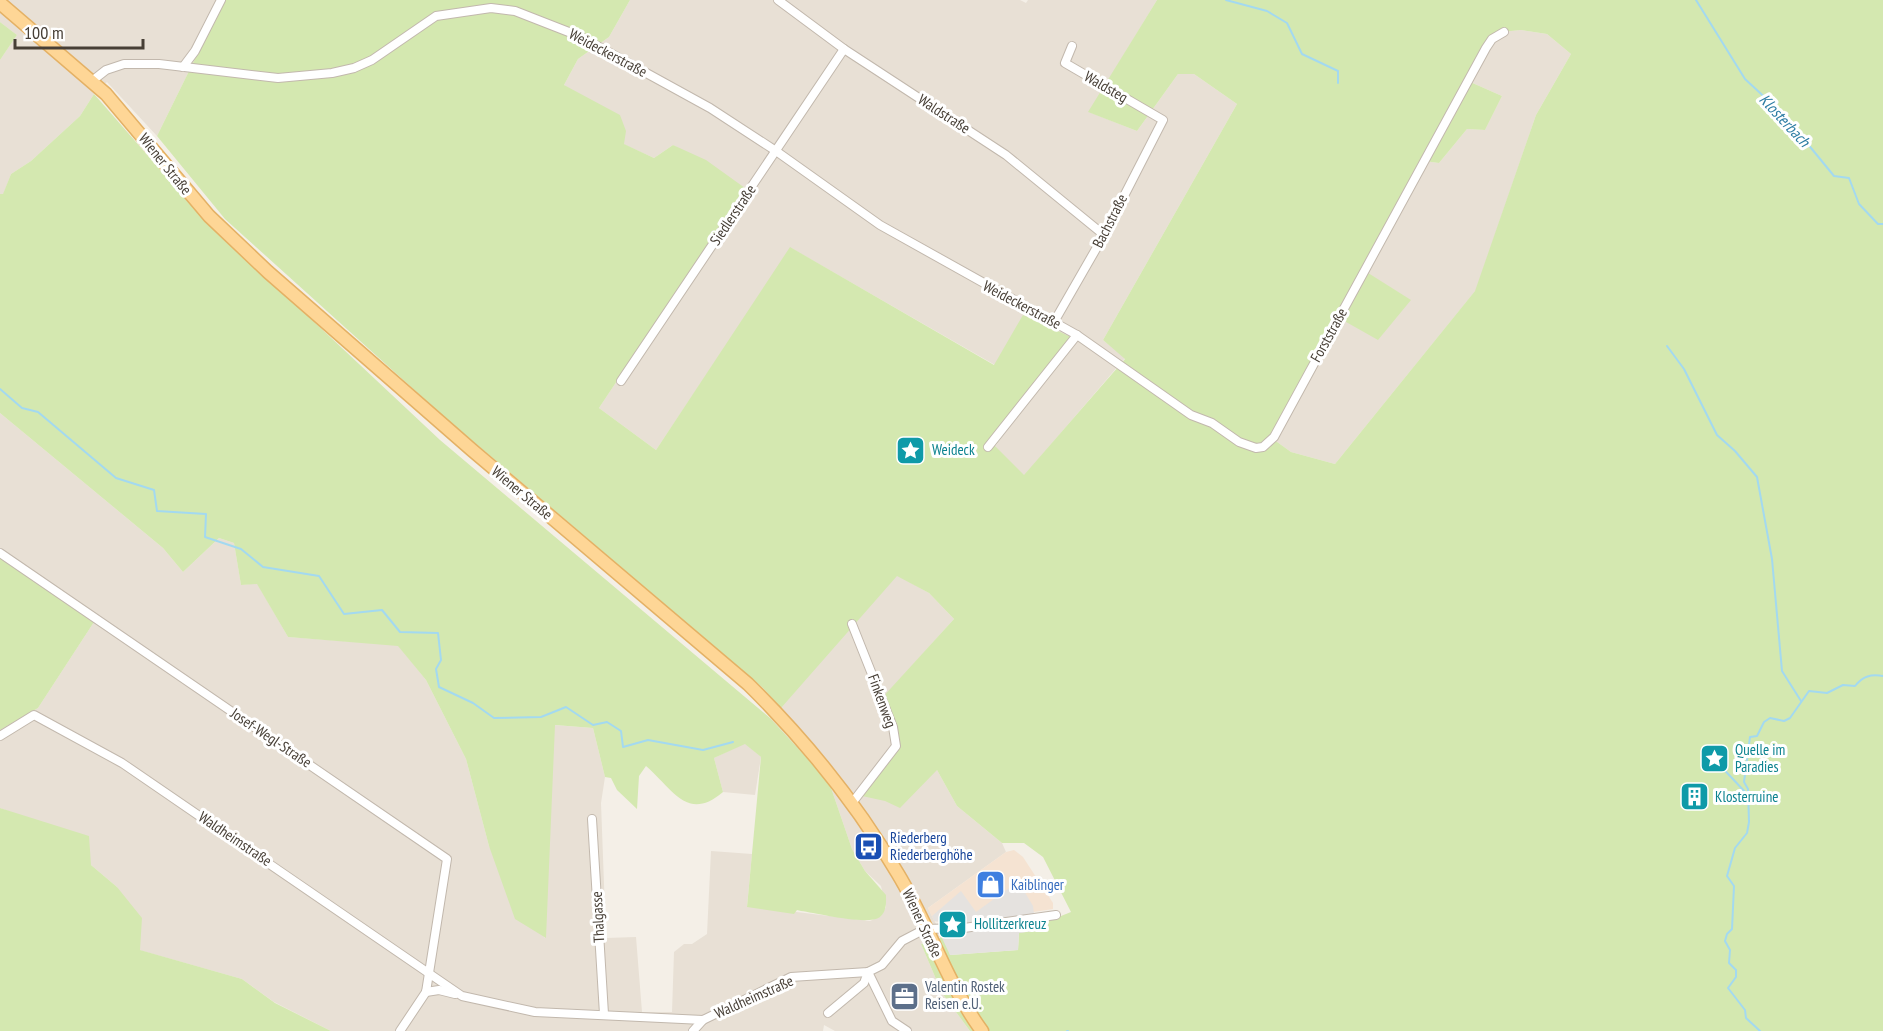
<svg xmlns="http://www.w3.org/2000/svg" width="1883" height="1031" viewBox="0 0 1883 1031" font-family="'PT Sans Narrow',sans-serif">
	<rect width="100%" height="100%" fill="#f4efe7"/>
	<g fill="#e8e0d5">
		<polygon points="0,0 224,0 157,136 107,82 94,94 80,116 31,161 11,174 3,195 0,194 0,60 17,35 0,22"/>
		<polygon points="630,0 1020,0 1026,3 1028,0 1157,0 1089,112 1137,131 1178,74 1194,74 1237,104 1103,340 1125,358 1024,476 995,447 1070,338 995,365 791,248 656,450 599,408 744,188 673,145 654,158 623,144 564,85 578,59 609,37"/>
		<polygon points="1521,30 1547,34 1571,54 1536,115 1476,290 1335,464 1291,452 1273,439 1339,318 1410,300 1364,271 1424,161 1439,163 1467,129 1485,130 1502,96 1468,81 1501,32"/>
		<polygon points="0,413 163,548 183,572 219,538 234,543 241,585 257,583 288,637 398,645 426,680 466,759 489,846 545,938 554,725 593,728 605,777 601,803 606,938 636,937 642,1012 672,1012 674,952 684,944 692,944 707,934 711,851 752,854 747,906 870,921 881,916 886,907 881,886 865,871 852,849 829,782 770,718 897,575 929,593 954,619 882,699 937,770 957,806 1002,843 1006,852 928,908 941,934 938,940 921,944 942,993 970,1031 835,1031 824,1025 823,1031 331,1031 274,1002 242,979 139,950 117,887 91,865 16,814 0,808 0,730 38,708 94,622 0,558"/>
		<polygon points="745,743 761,757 755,795 723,792 714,758"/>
	</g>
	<polygon fill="#f5e3d2" points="1014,850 1023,857 1053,903 1053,909 956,924 934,921 928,908 1006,852"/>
	<g fill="#d4e8b0" fill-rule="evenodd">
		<path d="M224,0H630L609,37L578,59L564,85L620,115L626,131L624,144L654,158L673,145L706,160L745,188L599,408L656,450L790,247L994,365L1023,315L1071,337L995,446L1024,475L1125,359L1103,340L1237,104L1194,74H1178L1137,131L1088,112L1157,0H1883V1031H970L942,993L921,944L938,940L945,932L950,955L1018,950L1019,933L1047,929L1046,922L1071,912L1043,857L1024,843H1002L957,806L937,770L900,808L885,801L862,796L898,742L881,699L954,619L929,593L897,576L781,708L763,688L441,414L225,219L157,136ZM1521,30L1547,34L1571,54L1536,115L1475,291L1335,464L1291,452L1273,439L1339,318L1378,340L1411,300L1365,271L1424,161L1439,163L1467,129L1485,130L1502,96L1468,81L1501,32Z"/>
		<polygon points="0,22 17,35 0,60"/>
		<path d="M94,94L198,213L440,440L770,718L829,782L852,849L865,871L886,895C886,902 887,911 880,917C868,926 817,913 801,911L797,910L794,914L747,907L761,757L745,744L714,758L723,792C687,823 672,788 646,766L639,776L637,809L617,790L611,778L605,777L593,728L555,725L546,938L515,919L489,846L466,759L426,680L398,646L288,637L257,584L241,585L234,543L219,538L183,572L163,548L0,413V194H3L11,174L31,161L80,116Z"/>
		<polygon points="0,558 94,622 38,708 0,730"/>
		<polygon points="0,808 89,836 91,865 117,887 142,918 140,950 242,979 275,1003 331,1031 0,1031"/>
	</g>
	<g fill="#e5e2df">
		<polygon points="1017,879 1033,906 1034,914 956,924 934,921 932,916 961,891 976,912 1012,886 1010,883"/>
		<polygon points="1045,917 1047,929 1019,933 1018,950 950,955 942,938 945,932"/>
	</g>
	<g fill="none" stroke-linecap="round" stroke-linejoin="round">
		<g stroke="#a3d9f0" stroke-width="2">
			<polyline points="1226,0 1267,11 1287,23 1302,54 1338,71 1338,83"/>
			<polyline points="1696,0 1745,79 1784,115 1834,176 1849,178 1859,204 1878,224 1883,224"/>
			<polyline points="1667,346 1684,369 1717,435 1735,451 1757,477 1772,559 1782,671 1801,701"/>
			<polyline points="0,389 22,408 38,412 116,478 154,490 157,511 206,514 205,537 241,549 263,567 319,576 344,614 382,610 400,632 438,633 441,660 436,669 439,687 473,703 494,718 541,717 566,707 593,725 607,722 621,731 623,747 648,740 703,750 733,742"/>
			<polyline points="1714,759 1747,794"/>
			<polyline points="1067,1031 1068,1031"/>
			<path d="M1760,1031L1746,1018L1745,1010L1728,988L1736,977V970L1729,963L1730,950L1725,941L1727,934L1732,929L1734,886L1727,876L1735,848L1747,833L1749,822L1748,789L1744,782L1750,737L1757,736L1764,722L1770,718L1784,721L1790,718L1809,691L1827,693L1843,685L1855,686C1863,676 1871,674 1883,676"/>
		</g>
		<defs>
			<g id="minor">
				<polyline points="778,0 844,49 1006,155 1104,235"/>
				<polyline points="183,67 195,51 221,0"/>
				<polyline points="92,81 106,70 124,64 159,64 278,78 332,73 354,68 372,60 436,16 491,8 515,11 579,36 710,108 776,151 880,225 1077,335 1191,415 1212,423 1239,442 1256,448 1263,447 1274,437 1486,48 1492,39 1504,32"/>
				<polyline points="1054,322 1104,235 1163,120 1065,63 1072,46"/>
				<polyline points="621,381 844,49"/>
				<polyline points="988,447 1077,335"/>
				<polyline points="0,553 447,859 426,992 400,1031"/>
				<polyline points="852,624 893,727 896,746 852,803"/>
				<polyline points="0,736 34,715 122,763 462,996 535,1012 703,1020 791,977 868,972 882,965 902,941 925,929 964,928 1056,915"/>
				<polyline points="592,819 604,1014"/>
				<polyline points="868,972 892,1021 907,1031"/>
				<polyline points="426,992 439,990 455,994"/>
				<polyline points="828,1013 864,983 868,972"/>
				<polyline points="693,1031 703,1020"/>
			</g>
			<path id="primary" d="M0,3L106,94L209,216L268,272L472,450L748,684C806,741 857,804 898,874C929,925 946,982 982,1031"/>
		</defs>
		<use href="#minor" stroke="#c2b8ad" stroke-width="10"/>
		<use href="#primary" stroke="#e4b165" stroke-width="15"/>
		<use href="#minor" stroke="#fff" stroke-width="8"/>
		<use href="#primary" stroke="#fed696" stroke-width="12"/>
	</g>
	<defs>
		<symbol id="sight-square" viewBox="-11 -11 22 22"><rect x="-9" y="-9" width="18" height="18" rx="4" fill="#0f9aa8" stroke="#fff"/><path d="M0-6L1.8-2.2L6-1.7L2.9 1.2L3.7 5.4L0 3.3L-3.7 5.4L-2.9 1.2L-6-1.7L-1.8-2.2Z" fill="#fff"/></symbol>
		<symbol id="building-square" viewBox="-11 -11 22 22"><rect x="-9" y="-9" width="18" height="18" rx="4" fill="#0f9aa8" stroke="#fff"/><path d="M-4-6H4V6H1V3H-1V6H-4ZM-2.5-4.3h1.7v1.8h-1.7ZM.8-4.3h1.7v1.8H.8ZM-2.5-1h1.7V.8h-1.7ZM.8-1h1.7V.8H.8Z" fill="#fff"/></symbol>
		<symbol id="bus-square" viewBox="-11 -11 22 22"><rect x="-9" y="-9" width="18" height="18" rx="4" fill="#1a4fb4" stroke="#fff"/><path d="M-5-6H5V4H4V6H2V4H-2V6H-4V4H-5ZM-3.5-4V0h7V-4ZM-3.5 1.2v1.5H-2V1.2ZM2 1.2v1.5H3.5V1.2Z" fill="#fff"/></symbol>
		<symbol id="shop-square" viewBox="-11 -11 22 22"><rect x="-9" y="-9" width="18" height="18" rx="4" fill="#3f7fe0" stroke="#fff"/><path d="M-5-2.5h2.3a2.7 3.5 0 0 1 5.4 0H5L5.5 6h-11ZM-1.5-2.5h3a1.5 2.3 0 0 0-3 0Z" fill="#fff"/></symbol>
		<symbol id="office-square" viewBox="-11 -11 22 22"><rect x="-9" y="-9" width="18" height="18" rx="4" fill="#5c6f8a" stroke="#fff"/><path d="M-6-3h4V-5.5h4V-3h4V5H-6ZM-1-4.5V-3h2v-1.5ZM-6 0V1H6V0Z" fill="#fff"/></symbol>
	</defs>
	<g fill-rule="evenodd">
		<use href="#sight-square" x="894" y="434" width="33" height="33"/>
		<use href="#sight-square" x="1698" y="742" width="33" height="33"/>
		<use href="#building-square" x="1678" y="780" width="33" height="33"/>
		<use href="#bus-square" x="852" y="830" width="33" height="33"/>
		<use href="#shop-square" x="974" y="868" width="33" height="33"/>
		<use href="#sight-square" x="936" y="908" width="33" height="33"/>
		<use href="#office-square" x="888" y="980" width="33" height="33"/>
	</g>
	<g text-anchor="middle" stroke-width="6" stroke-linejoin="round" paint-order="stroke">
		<g font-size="15" fill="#473f36" stroke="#fff">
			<text transform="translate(608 53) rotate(28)" y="5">Weideckerstraße</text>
			<text transform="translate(1106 87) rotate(30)" y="5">Waldsteg</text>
			<text transform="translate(944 114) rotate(33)" y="5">Waldstraße</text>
			<text transform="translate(165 164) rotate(51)" y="5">Wiener Straße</text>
			<text transform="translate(733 215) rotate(-56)" y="5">Siedlerstraße</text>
			<text transform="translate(1110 221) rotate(-63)" y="5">Bachstraße</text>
			<text transform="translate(1022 305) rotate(28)" y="5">Weideckerstraße</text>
			<text transform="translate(1329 335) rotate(-61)" y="5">Forststraße</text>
			<text transform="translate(522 493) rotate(40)" y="5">Wiener Straße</text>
			<text transform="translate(882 701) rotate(70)" y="5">Finkenweg</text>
			<text transform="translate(271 738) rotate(34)" y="5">Josef-Wegl-Straße</text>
			<text transform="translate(235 839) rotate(34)" y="5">Waldheimstraße</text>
			<text transform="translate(598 917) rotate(-93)" y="5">Thalgasse</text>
			<text transform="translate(922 923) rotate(65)" y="5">Wiener Straße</text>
			<text transform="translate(754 997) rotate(-24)" y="5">Waldheimstraße</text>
		</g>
		<g font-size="15" fill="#0d838f" stroke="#fff" text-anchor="start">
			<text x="932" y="455">Weideck</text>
			<text x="1735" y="755">Quelle im<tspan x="1735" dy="17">Paradies</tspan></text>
			<text x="1715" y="802">Klosterruine</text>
			<text x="974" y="929">Hollitzerkreuz</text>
		</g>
		<g font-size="15" fill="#164399" stroke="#fff" text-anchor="start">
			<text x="890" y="843">Riederberg<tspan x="890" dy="17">Riederberghöhe</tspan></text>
		</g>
		<g font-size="15" fill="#366cbe" stroke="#fff" text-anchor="start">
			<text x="1011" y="890">Kaiblinger</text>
		</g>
		<g font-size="15" fill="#4e5e75" stroke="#fff" text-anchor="start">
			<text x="925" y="992">Valentin Rostek<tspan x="925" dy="17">Reisen e.U.</tspan></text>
		</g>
		<g font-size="16" font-style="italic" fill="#2c7ca3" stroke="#fff">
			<text transform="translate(1785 120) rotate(47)" y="6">Klosterbach</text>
		</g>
	</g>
	<path d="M15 39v9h128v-9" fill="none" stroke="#473f36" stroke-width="3"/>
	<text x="24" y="39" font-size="18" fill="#473f36" stroke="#ffffff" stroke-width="4.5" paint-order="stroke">100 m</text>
</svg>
